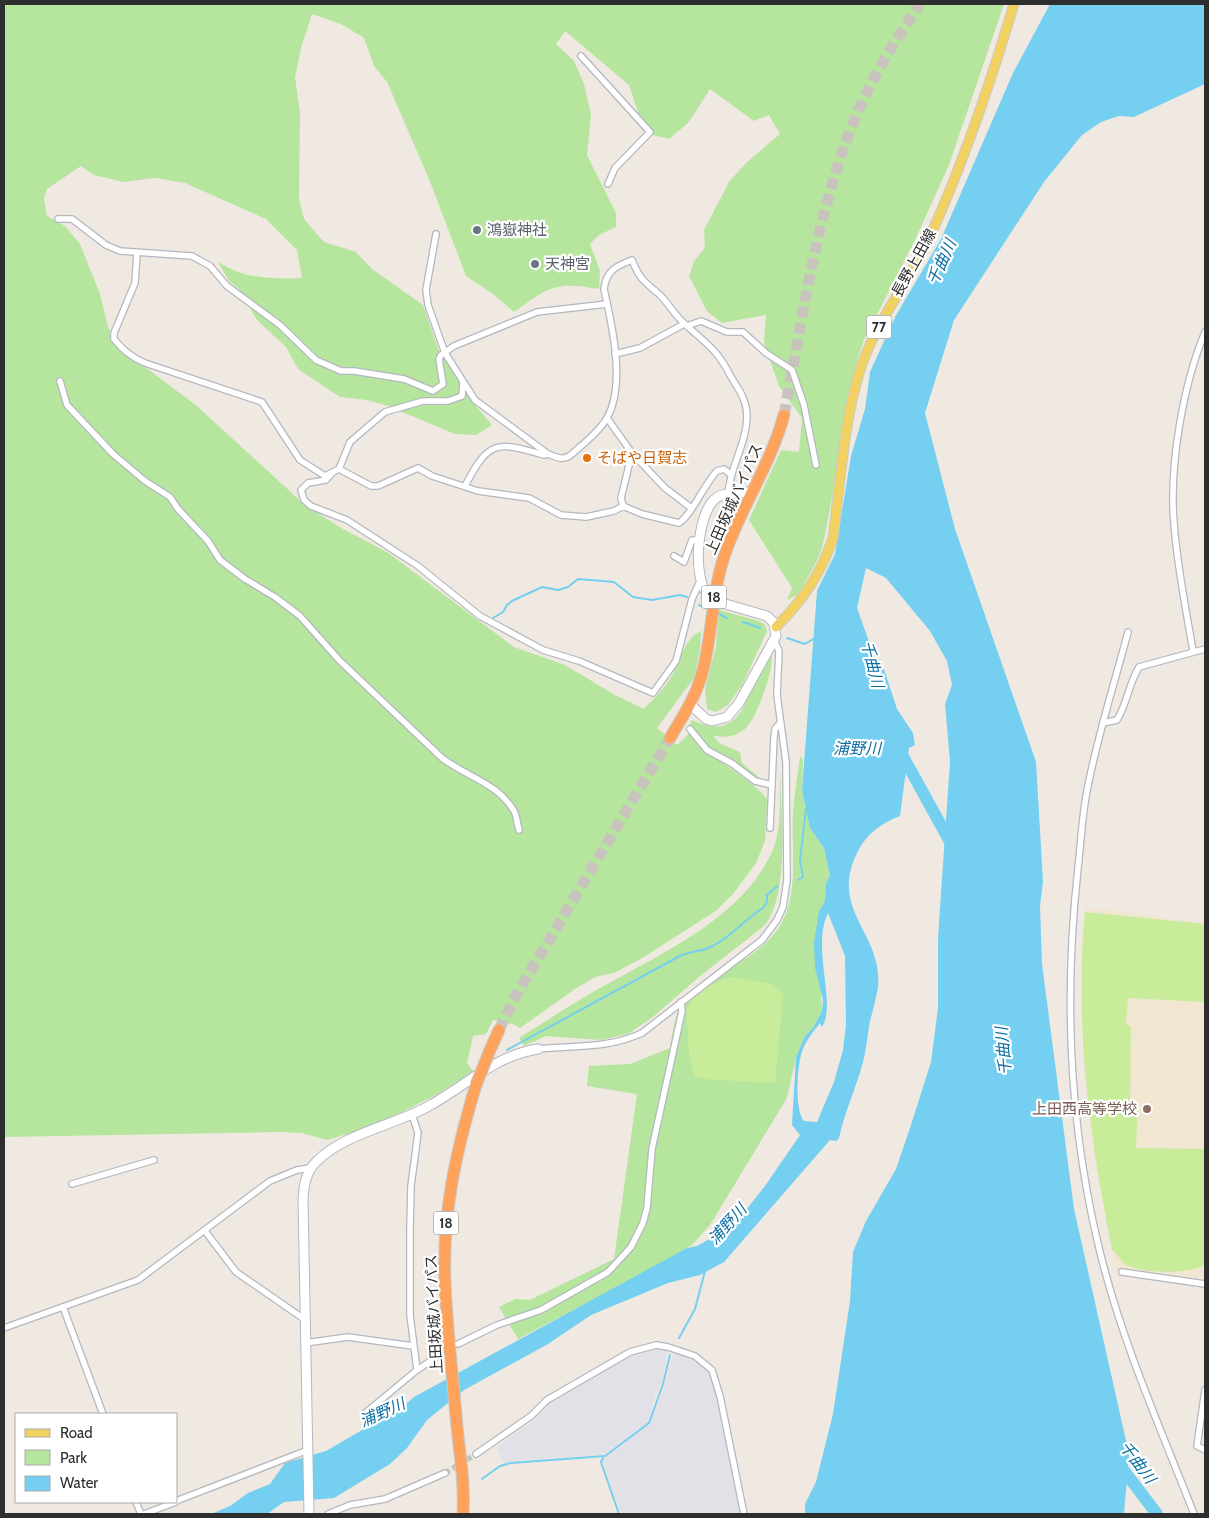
<svg xmlns="http://www.w3.org/2000/svg" width="1209" height="1518" viewBox="0 0 1209 1518" font-family="Cabin,'Noto Sans JP',sans-serif">
	<rect width="100%" height="100%" fill="#efe9e1"/>
	<g fill="#e3e1e8">
		<polygon points="657,1348 668,1350 662,1382 656,1393 650,1417 645,1425 603,1455 522,1460 504,1464 497,1447 534,1420 554,1399 631,1355 646,1349"/>
		<polygon points="673,1353 694,1357 710,1370 718,1396 742,1514 621,1514 602,1460 650,1423 666,1383"/>
	</g>
	<polygon fill="#f0e6d1" points="1085,907 1205,923 1205,1282 1117,1271 1094,1157 1083,1061 1082,945"/>
	<g fill="#b6e59e">
		<path d="M4,4H1004L949,165L915,240L864,340C840,405 839,475 823,543C820,560 806,578 799,594L787,600L792,588L749,520L781,450L799,452L802,418L779,386L764,343L766,315L722,323L707,311L689,276L694,261L705,248L704,230L729,182L746,163L780,134L769,115L754,121L710,89L689,122L669,139L645,133L629,85L565,31L556,44L574,61L584,84L591,114L587,155L616,213V227L599,235L590,244L600,271L599,289C555,281 549,287 514,312L493,294L466,276L429,179L387,82L374,66L364,38L341,24L312,14L301,48L295,77L300,112L299,198L304,219L324,242L356,252L372,269L423,305L438,348L471,400L492,425L476,435L455,434L388,406L367,400L340,397L298,369L286,347L257,320L239,289L229,281L218,262C244,279 271,279 302,278L297,250L266,219L185,183L155,178L123,182L94,175L81,166L47,189L44,198L47,216L65,226L80,244L100,294L108,327L126,353L197,406L306,506L343,529L387,552L514,647L565,665L615,695L644,709C653,699 663,690 670,679C681,663 682,640 701,631L700,651L694,678L657,728L677,745L690,733C712,761 744,772 767,799L765,841L756,863L733,894L717,910L644,957L614,973L595,977L575,989L520,1028L513,1024L493,1020L486,1034L473,1036L467,1063L473,1071L436,1095L374,1126L327,1140L302,1133L282,1132L4,1137Z"/>
		<polygon points="719,610 759,621 764,624 767,631 742,685 728,705 716,712 707,709 705,689 716,646"/>
		<path d="M771,654C776,666 756,719 746,728C737,736 724,739 713,735L719,743L740,752L742,763L761,779L758,780L708,749L689,726L692,720C751,748 745,678 771,654Z"/>
		<path d="M800,756L803,760L802,790L810,828L824,848L830,876L826,883L825,901L819,911L815,968L821,988L822,1011L813,1028L805,1036L796,1057L787,1098L710,1225L692,1245L654,1268L518,1339L499,1307L515,1299L530,1300L614,1259L637,1094L587,1086L589,1066L630,1064L670,1048C672,1038 673,1025 677,1015C695,978 762,962 782,922C799,890 791,847 793,813C794,794 798,774 800,756Z"/>
		<path d="M780,772C781,811 790,896 764,926L700,976L653,1017L628,1034L600,1040L546,1036L524,1046L519,1038C546,1021 572,1004 600,988C660,954 740,919 771,854C783,830 779,798 780,772Z"/>
	</g>
	<g fill="#c9ec9a">
		<path d="M1085,912L1205,924V1002L1128,998L1126,1024L1131,1027L1130,1108L1138,1109L1136,1148L1205,1149V1257L1203,1266C1186,1274 1141,1274 1125,1264C1119,1260 1118,1253 1112,1250C1090,1138 1074,1026 1085,912Z"/>
		<path d="M735,977L772,984L783,994L775,1083L703,1079L696,1077C690,1065 689,1053 688,1039C688,1030 686,1020 687,1012C690,991 717,980 735,977Z"/>
	</g>
	<path fill="#75cff0" fill-rule="evenodd" d="M1050,4H1205V84L1134,117L1119,116L1101,122L1082,135L1044,182L954,320L925,413L955,529L1036,762L1043,882L1040,906L1042,964L1074,1209L1129,1454L1124,1514H805V1504L816,1482L833,1414L850,1301L853,1252L866,1221L896,1169L910,1128L931,1062L938,1008V938L950,761L945,704L952,685L947,661L930,631L886,578L866,568L857,608L871,647L884,669L897,709L913,733L915,745L909,748L900,816C880,824 866,834 856,855C830,912 883,933 878,987C876,999 873,1010 870,1021C867,1037 866,1054 861,1069C854,1093 844,1114 839,1138L836,1141L830,1140L724,1262L700,1275L668,1283L591,1315L548,1344L464,1390L427,1420L407,1448L390,1464L334,1498L284,1502L267,1514H211L230,1506L248,1493L270,1484L285,1463L326,1451L405,1405L414,1397L687,1248L697,1246L734,1225L765,1186L800,1135L792,1125L796,1057L805,1036L813,1028L822,1011L823,1000L815,968L814,943L819,911L825,901L826,883L830,876L824,848L810,828L802,790L817,591L835,554L851,456L865,409L870,372L895,317L941,239L1013,73ZM828,913L845,956L846,1025L843,1050L834,1082L817,1122L804,1121C794,1110 797,1062 803,1049C807,1039 814,1031 820,1023L822,1027C837,1004 811,948 828,913Z"/>
	<g fill="none" stroke-linecap="round" stroke-linejoin="round">
		<g stroke="#75cff0" stroke-width="2">
			<polyline points="699,605 708,609"/>
			<polyline points="717,613 727,618"/>
			<polyline points="493,618 503,612 507,605 512,601 542,587 558,590 568,587 578,579 614,582 633,597 652,600 680,595 687,597"/>
			<polyline points="743,622 760,628"/>
			<polyline points="787,638 805,644 815,638"/>
			<polyline points="798,880 803,877 800,860 806,809"/>
			<path d="M507,1050L678,957C690,951 698,952 708,948C727,941 745,919 763,908L767,902V895L777,886"/>
			<polyline points="679,1338 695,1309 705,1271"/>
			<polyline points="603,1458 601,1462 619,1514"/>
			<polyline points="482,1479 500,1466 511,1463 605,1456 649,1423 663,1384 670,1355"/>
		</g>
		<g stroke="#75cff0" stroke-width="12">
			<polyline points="900,751 953,847"/>
			<polyline points="1118,1463 1157,1514"/>
		</g>
		<g stroke="#c8c4bd" stroke-width="5.5" stroke-dasharray="5.5 3" stroke-linecap="butt">
			<polyline points="435,1358 450,1349"/>
			<polyline points="445,1473 476,1454"/>
		</g>
		<g stroke="#c8c4bd" stroke-width="11" stroke-dasharray="11 5.5" stroke-linecap="butt">
			<path d="M784,415C804,312 817,206 859,109C875,72 897,38 920,4"/>
			<polyline points="499,1030 515,997 670,738"/>
		</g>
		<defs>
			<g id="street">
				<polyline points="581,56 650,132 615,168 608,184"/>
				<polyline points="58,219 72,219 106,245 120,251 192,256 210,266 227,286 280,325 316,360 341,371 354,371 404,379 433,391 443,384 439,359 441,355 454,346 537,312 607,304"/>
				<path d="M436,234L426,290L428,305L445,353L475,400L548,454C558,458 564,461 572,454C584,443 599,432 607,418C626,384 612,325 604,289C606,271 616,266 632,260C640,280 644,281 660,295C669,304 675,316 685,324C705,343 717,349 730,375C738,389 747,399 747,417C746,446 730,466 728,494"/>
				<path d="M137,253L135,283L114,333V339C123,350 131,357 145,363L262,402L300,460L325,476L339,469L371,486H378L418,468L432,476L478,491L529,498L561,515L586,517L614,511L623,506L642,514L679,523C691,516 705,483 717,471L724,469L730,474"/>
				<polyline points="687,326 701,321 727,332 743,332 766,353 792,370 804,405 816,465"/>
				<polyline points="615,354 640,348 684,324"/>
				<path d="M60,381L67,405L113,454L145,481L170,497L178,509L208,541L220,560L245,579L275,597L300,616L339,660L442,758C465,776 498,783 514,811C517,816 517,824 519,830"/>
				<polyline points="607,418 632,453 665,488 690,507"/>
				<polyline points="339,469 350,442 385,412 423,401 448,401 462,396 463,382"/>
				<polyline points="332,473 326,480 308,483 301,490 304,500 311,506 347,520 418,566 480,616 543,650 579,661 653,693 676,661 692,599 701,579"/>
				<path d="M465,486C489,440 496,441 544,455L548,454"/>
				<polyline points="623,506 621,498 632,453"/>
				<polyline points="674,556 684,562 692,540 701,540"/>
				<path d="M1128,632C1114,685 1097,737 1087,791C1082,816 1081,842 1078,868C1064,994 1069,1124 1099,1248C1121,1340 1160,1427 1194,1514"/>
				<path d="M1193,651C1186,609 1177,566 1174,523C1169,466 1183,385 1205,332"/>
				<path d="M1103,723L1117,720C1127,704 1129,683 1139,667L1205,649"/>
				<polyline points="690,729 707,750 733,764 755,781 772,785"/>
				<polyline points="770,828 774,737 775,729 780,723"/>
				<path d="M538,1049C574,1045 608,1049 642,1033L762,940L777,920L783,907L787,880L786,762L777,695L779,651L774,640"/>
				<polyline points="412,1114 418,1133 411,1186 410,1228 410,1315 417,1370"/>
				<polyline points="72,1184 154,1160"/>
				<polyline points="205,1231 236,1272 304,1319"/>
				<polyline points="1122,1272 1205,1284"/>
				<polyline points="63,1307 103,1414"/>
				<polyline points="4,1328 138,1280 270,1181 297,1170 310,1168"/>
				<polyline points="305,1343 348,1337 413,1346"/>
				<polyline points="458,1344 497,1325 541,1310 608,1272 631,1247 643,1223 647,1208 652,1149 682,1011 681,1002"/>
				<polyline points="1205,1390 1197,1446 1205,1450"/>
				<polyline points="364,1414 417,1370 435,1358"/>
				<polyline points="476,1454 531,1416 547,1400 630,1352 656,1345 668,1347 695,1356 712,1370 720,1396 744,1514"/>
				<polyline points="176,1501 308,1450"/>
				<polyline points="136,1502 141,1514"/>
				<polyline points="144,1514 176,1502"/>
				<polyline points="328,1514 350,1505 385,1499 445,1473"/>
			</g>
			<g id="secondary">
				<path d="M710,597C691,581 697,514 715,499C725,490 741,495 753,491"/>
				<polyline points="691,702 693,707 706,719 712,721 727,717 739,703 776,636 774,623 767,616 722,603"/>
				<path d="M309,1514L303,1199C304,1185 306,1171 317,1161C344,1134 394,1125 427,1107C465,1087 493,1056 538,1049"/>
			</g>
			<path id="primary" d="M776,627C802,601 821,574 833,538C840,485 844,420 860,370C876,320 911,280 932,232C965,159 991,81 1014,4"/>
			<g id="highway">
				<path d="M670,738C683,716 697,695 703,670C713,630 712,589 726,551C743,504 771,463 784,415"/>
				<polyline points="490,1050 499,1030"/>
				<path d="M463,1514C465,1485 460,1456 457,1427C453,1379 447,1331 445,1283C442,1214 456,1151 476,1085"/>
			</g>
		</defs>
		<use href="#street" stroke="#b4b7c1" stroke-width="8"/>
		<use href="#secondary" stroke="#b4b7c1" stroke-width="11"/>
		<use href="#primary" stroke="#c9c9c9" stroke-width="11"/>
		<use href="#highway" stroke="#c9c9c9" stroke-width="13"/>
		<use href="#street" stroke="#fff" stroke-width="5.5"/>
		<use href="#secondary" stroke="#fff" stroke-width="9"/>
		<use href="#primary" stroke="#f2d163" stroke-width="9"/>
		<use href="#highway" stroke="#ffa35c" stroke-width="11"/>
		<defs>
			<polyline id="highway-bridge" points="476,1085 490,1050"/>
		</defs>
		<use href="#highway-bridge" stroke="#c9c9c9" stroke-width="13" stroke-linecap="butt"/>
		<use href="#highway-bridge" stroke="#ffa35c" stroke-width="11"/>
	</g>
	<g fill="#6b7280" stroke="#fff" stroke-width="2">
		<circle cx="477" cy="230" r="5"/>
		<circle cx="535" cy="264" r="5"/>
	</g>
	<circle fill="#e8710a" stroke="#fff" stroke-width="2" cx="587" cy="458" r="5"/>
	<circle fill="#8d6e63" stroke="#fff" stroke-width="2" cx="1147" cy="1109" r="5"/>
	<g text-anchor="middle" stroke-width="4.5" stroke-linejoin="round" paint-order="stroke">
		<g fill="#fff" stroke="#6d6d6d" stroke-width="1">
			<rect x="866.5" y="315.5" width="25" height="23" rx="4"/>
			<rect x="701.5" y="585.5" width="25" height="23" rx="4"/>
			<rect x="433.5" y="1211.5" width="25" height="23" rx="4"/>
		</g>
		<g font-size="14" font-weight="bold" fill="#2e2e2e">
			<text x="879" y="332">77</text>
			<text x="714" y="602">18</text>
			<text x="446" y="1228">18</text>
		</g>
		<g font-size="15" fill="#5b616d" stroke="#fff" text-anchor="start">
			<text x="487" y="235">鴻嶽神社</text>
			<text x="545" y="269">天神宮</text>
		</g>
		<g font-size="15" fill="#2e2e2e" stroke="#fff">
			<text transform="translate(914 263) rotate(-61)" y="5">長野上田線</text>
			<text transform="translate(734 499) rotate(-66)" y="5">上田坂城バイパス</text>
			<text transform="translate(434 1314) rotate(-93)" y="5">上田坂城バイパス</text>
		</g>
		<g font-size="15" fill="#c56008" stroke="#fff" text-anchor="start">
			<text x="597" y="463">そばや日賀志</text>
		</g>
		<g font-size="15" fill="#785e54" stroke="#fff" text-anchor="end">
			<text x="1137" y="1114">上田西高等学校</text>
		</g>
		<g font-size="16" font-style="italic" fill="#0d6fa3" stroke="#fff">
			<text transform="translate(941 262) rotate(-66)" y="6">千曲川</text>
			<text transform="translate(873 664) rotate(76)" y="6">千曲川</text>
			<text x="857" y="754">浦野川</text>
			<text transform="translate(1003 1051) rotate(-95)" y="6">千曲川</text>
			<text transform="translate(727 1224) rotate(-48)" y="6">浦野川</text>
			<text transform="translate(382 1412) rotate(-24)" y="6">浦野川</text>
			<text transform="translate(1138 1462) rotate(53)" y="6">千曲川</text>
		</g>
	</g>
	<rect width="1209" height="1518" fill="none" stroke="#2e2e2e" stroke-width="10"/>
	<rect x="15" y="1413" width="162" height="90" fill="#ffffff" stroke="#ababab"/>
	<rect x="25" y="1429" width="25" height="8" fill="#f2d163" stroke="#ababab"/>
	<text x="60" y="1438" font-size="15" fill="#2e2e2e">Road</text>
	<rect x="25" y="1450" width="25" height="15" fill="#b6e59e" stroke="#ababab"/>
	<text x="60" y="1463" font-size="15" fill="#2e2e2e">Park</text>
	<rect x="25" y="1476" width="25" height="15" fill="#75cff0" stroke="#ababab"/>
	<text x="60" y="1488" font-size="15" fill="#2e2e2e">Water</text>
</svg>
